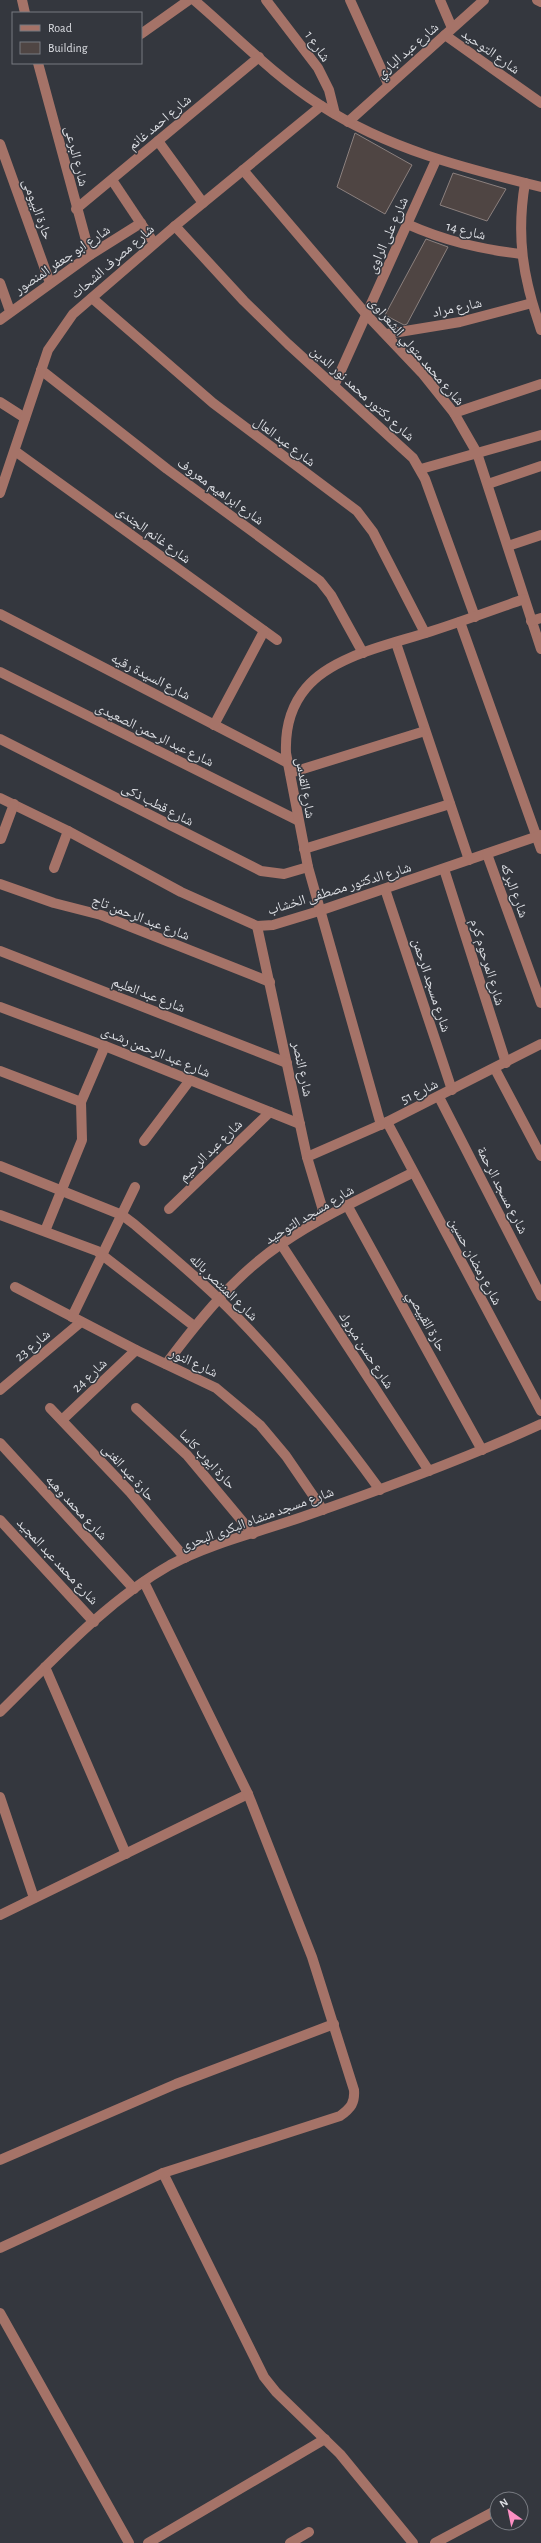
<svg xmlns="http://www.w3.org/2000/svg" width="541" height="2543" viewBox="0 0 541 2543" font-family="'Alegreya Sans','Noto Naskh Arabic',sans-serif">
	<rect width="100%" height="100%" fill="#34373e"/>
	<g fill="#4f4543" stroke="#8b807e">
		<polygon points="355,133 412,165 385,214 337,187"/>
		<polygon points="453,173 506,189 487,221 440,205"/>
		<polygon points="426,239 448,247 407,324 404,325 385,315"/>
	</g>
	<g fill="none" stroke-linecap="round" stroke-linejoin="round">
		<g stroke="#a57368" stroke-width="10">
			<polyline points="22,0 25,13"/>
			<path d="M194,0C235,35 274,76 320,105C388,149 464,168 541,187"/>
			<polyline points="266,0 318,68 329,90 335,114"/>
			<polyline points="350,0 388,84"/>
			<polyline points="440,0 452,28"/>
			<polyline points="537,0 541,2"/>
			<polyline points="141,34 189,0"/>
			<polyline points="445,35 541,103"/>
			<polyline points="38,63 90,255"/>
			<polyline points="348,122 484,0"/>
			<polyline points="158,141 203,203"/>
			<polyline points="0,144 50,283"/>
			<polyline points="243,170 366,314 422,373 454,413 477,453 541,649"/>
			<polyline points="112,180 154,243"/>
			<path d="M525,183C516,237 523,278 541,330"/>
			<polyline points="76,209 259,57"/>
			<path d="M407,224C445,241 480,249 521,254"/>
			<polyline points="175,226 244,301 288,344 413,458 425,479 475,617"/>
			<polyline points="0,283 10,311"/>
			<polyline points="92,298 213,403 357,511 373,532 425,633"/>
			<polyline points="0,320 90,255 141,223"/>
			<polyline points="387,334 460,322 532,303"/>
			<polyline points="41,370 167,469 320,581 331,595 363,653"/>
			<polyline points="334,386 436,160"/>
			<polyline points="0,402 25,418"/>
			<polyline points="454,413 541,384"/>
			<polyline points="15,451 277,640"/>
			<polyline points="421,469 541,435"/>
			<polyline points="488,484 541,466"/>
			<polyline points="0,493 48,350 73,314 175,226 321,106"/>
			<polyline points="508,546 541,535"/>
			<polyline points="0,614 288,763"/>
			<polyline points="531,621 541,618"/>
			<polyline points="460,622 541,849"/>
			<polyline points="396,643 469,860"/>
			<polyline points="0,672 297,820"/>
			<polyline points="214,725 264,631"/>
			<polyline points="0,739 261,871 284,874 308,867"/>
			<polyline points="290,773 425,731"/>
			<polyline points="0,798 68,831 181,892 257,926 273,925 319,911 541,835"/>
			<polyline points="1,839 14,804"/>
			<polyline points="304,849 450,804"/>
			<polyline points="487,854 541,1003"/>
			<polyline points="54,868 68,831"/>
			<polyline points="444,869 506,1063"/>
			<polyline points="0,884 54,903 101,915 270,982"/>
			<polyline points="385,889 452,1090"/>
			<polyline points="257,926 307,1157 325,1217"/>
			<polyline points="0,951 287,1063"/>
			<polyline points="0,1007 105,1046 300,1124"/>
			<polyline points="495,1069 541,1156"/>
			<polyline points="0,1071 81,1102"/>
			<polyline points="439,1097 541,1296"/>
			<polyline points="387,1122 541,1411"/>
			<path d="M381,1125L308,867L286,753C285,728 290,707 306,688C333,655 393,644 432,631C463,621 493,610 524,599"/>
			<polyline points="144,1141 190,1080"/>
			<polyline points="307,1157 387,1122 541,1044"/>
			<path d="M0,1166L122,1215L134,1224C162,1248 191,1272 218,1298C277,1355 332,1424 380,1490"/>
			<polyline points="347,1205 482,1450"/>
			<polyline points="169,1209 270,1112"/>
			<polyline points="0,1215 97,1251 194,1326"/>
			<polyline points="45,1231 82,1140 81,1102 105,1046"/>
			<polyline points="281,1244 429,1471"/>
			<polyline points="15,1287 136,1350 216,1388 260,1425 286,1456 323,1510"/>
			<polyline points="72,1317 135,1187"/>
			<path d="M166,1364C199,1320 235,1275 281,1244C322,1216 368,1195 412,1173"/>
			<polyline points="0,1390 81,1322"/>
			<polyline points="50,1408 130,1492 185,1558"/>
			<polyline points="136,1408 187,1455 253,1534"/>
			<polyline points="62,1420 136,1350"/>
			<polyline points="0,1443 134,1589"/>
			<polyline points="0,1520 94,1622"/>
			<polyline points="45,1667 126,1854"/>
			<path d="M0,1712C53,1660 105,1602 170,1565C211,1543 259,1532 302,1517C383,1489 463,1460 541,1424"/>
			<polyline points="0,1797 34,1898"/>
			<polyline points="0,1915 248,1794"/>
			<polyline points="0,2160 176,2084 334,2024"/>
			<polyline points="163,2173 264,2377 276,2392 340,2454 413,2543"/>
			<path d="M0,2248L163,2173L340,2116C351,2108 355,2103 354,2090L312,1957L248,1794L144,1582"/>
			<polyline points="0,2313 129,2543"/>
			<polyline points="148,2543 325,2439"/>
			<polyline points="290,2543 309,2532"/>
			<polyline points="435,2543 497,2510"/>
		</g>
	</g>
	<g text-anchor="middle" stroke-width="3" stroke-linejoin="round" paint-order="stroke">
		<g font-size="14" fill="#dcdee3" stroke="#34373e">
			<text transform="translate(318 46) rotate(55)" y="5">شارع 1</text>
			<text transform="translate(407 50) rotate(-41)" y="5">شارع عبد الباري</text>
			<text transform="translate(491 51) rotate(35)" y="5">شارع التوحيد</text>
			<text transform="translate(159 122) rotate(-40)" y="5">شارع احمد غانم</text>
			<text transform="translate(77 156) rotate(76)" y="5">شارع البرعى</text>
			<text transform="translate(38 209) rotate(70)" y="5">حارة البيومى</text>
			<text transform="translate(466 230) rotate(14)" y="5">شارع 14</text>
			<text transform="translate(387 235) rotate(-66)" y="5">شارع على الراوى</text>
			<text transform="translate(62 259) rotate(-34)" y="5">شارع ابو جعفر المنصور</text>
			<text transform="translate(112 261) rotate(-41)" y="5">شارع مصرف الشحات</text>
			<text transform="translate(457 307) rotate(-12)" y="5">شارع مراد</text>
			<text transform="translate(417 351) rotate(49)" y="5">شارع محمد متولي الشعراوى</text>
			<text transform="translate(363 393) rotate(42)" y="5">شارع دكتور محمد نور الدين</text>
			<text transform="translate(285 441) rotate(37)" y="5">شارع عبد العال</text>
			<text transform="translate(221 491) rotate(36)" y="5">شارع ابراهيم معروف</text>
			<text transform="translate(154 534) rotate(36)" y="5">شارع غانم الجندى</text>
			<text transform="translate(151 676) rotate(27)" y="5">شارع السيدة رقيه</text>
			<text transform="translate(155 734) rotate(26)" y="5">شارع عبد الرحمن الصعيدى</text>
			<text transform="translate(306 788) rotate(80)" y="5">شارع القدس</text>
			<text transform="translate(158 804) rotate(27)" y="5">شارع قطب ذكى</text>
			<text transform="translate(339 888) rotate(-17)" y="5">شارع الدكتور مصطفى الخشاب</text>
			<text transform="translate(515 890) rotate(70)" y="5">شارع البركه</text>
			<text transform="translate(141 917) rotate(21)" y="5">شارع عبد الرحمن تاج</text>
			<text transform="translate(488 962) rotate(73)" y="5">شارع المرحوم كرم</text>
			<text transform="translate(432 985) rotate(72)" y="5">شارع مسجد الرحمن</text>
			<text transform="translate(149 994) rotate(21)" y="5">شارع عبد العليم</text>
			<text transform="translate(156 1051) rotate(22)" y="5">شارع عبد الرحمن رشدى</text>
			<text transform="translate(303 1069) rotate(78)" y="5">شارع النصر</text>
			<text transform="translate(419 1091) rotate(-26)" y="5">شارع 51</text>
			<text transform="translate(210 1150) rotate(-44)" y="5">شارع عبد الرحيم</text>
			<text transform="translate(503 1190) rotate(63)" y="5">شارع مسجد الرحمة</text>
			<text transform="translate(309 1214) rotate(-31)" y="5">شارع مسجد التوحيد</text>
			<text transform="translate(476 1261) rotate(62)" y="5">شارع رمضان حسين</text>
			<text transform="translate(224 1287) rotate(44)" y="5">شارع المنتصر بالله</text>
			<text transform="translate(427 1321) rotate(61)" y="5">حارة القبيصي</text>
			<text transform="translate(32 1345) rotate(-40)" y="5">شارع 23</text>
			<text transform="translate(367 1350) rotate(57)" y="5">شارع حسن مبروك</text>
			<text transform="translate(194 1362) rotate(25)" y="5">شارع النور</text>
			<text transform="translate(89 1375) rotate(-43)" y="5">شارع 24</text>
			<text transform="translate(208 1459) rotate(47)" y="5">حارة ايوب كاسا</text>
			<text transform="translate(129 1472) rotate(48)" y="5">حارة عبد الغنى</text>
			<text transform="translate(77 1507) rotate(47)" y="5">شارع محمد وهبه</text>
			<text transform="translate(257 1518) rotate(-20)" y="5">شارع مسجد منشاه البكرى البحرى</text>
			<text transform="translate(58 1561) rotate(47)" y="5">شارع محمد عبد المجيد</text>
		</g>
	</g>
	<rect x="12" y="12" width="130" height="52" fill="#34373e" stroke="#777a80"/>
	<rect x="20" y="25" width="20" height="6" fill="#a57368" stroke="#777a80"/>
	<text x="48" y="32" font-size="12" fill="#dcdee3">Road</text>
	<rect x="20" y="42" width="20" height="12" fill="#4f4543" stroke="#777a80"/>
	<text x="48" y="52" font-size="12" fill="#dcdee3">Building</text>
	<g transform="translate(509 2511) rotate(327)"><circle r="19" fill="#34373e" stroke="#777a80"/>
	<path d="M0-3L7 15L0 10L-7 15Z" fill="#fc8fc3"/>
	<text y="-6" font-size="11" font-weight="bold" text-anchor="middle" fill="#dcdee3">N</text>
	</g>
</svg>
